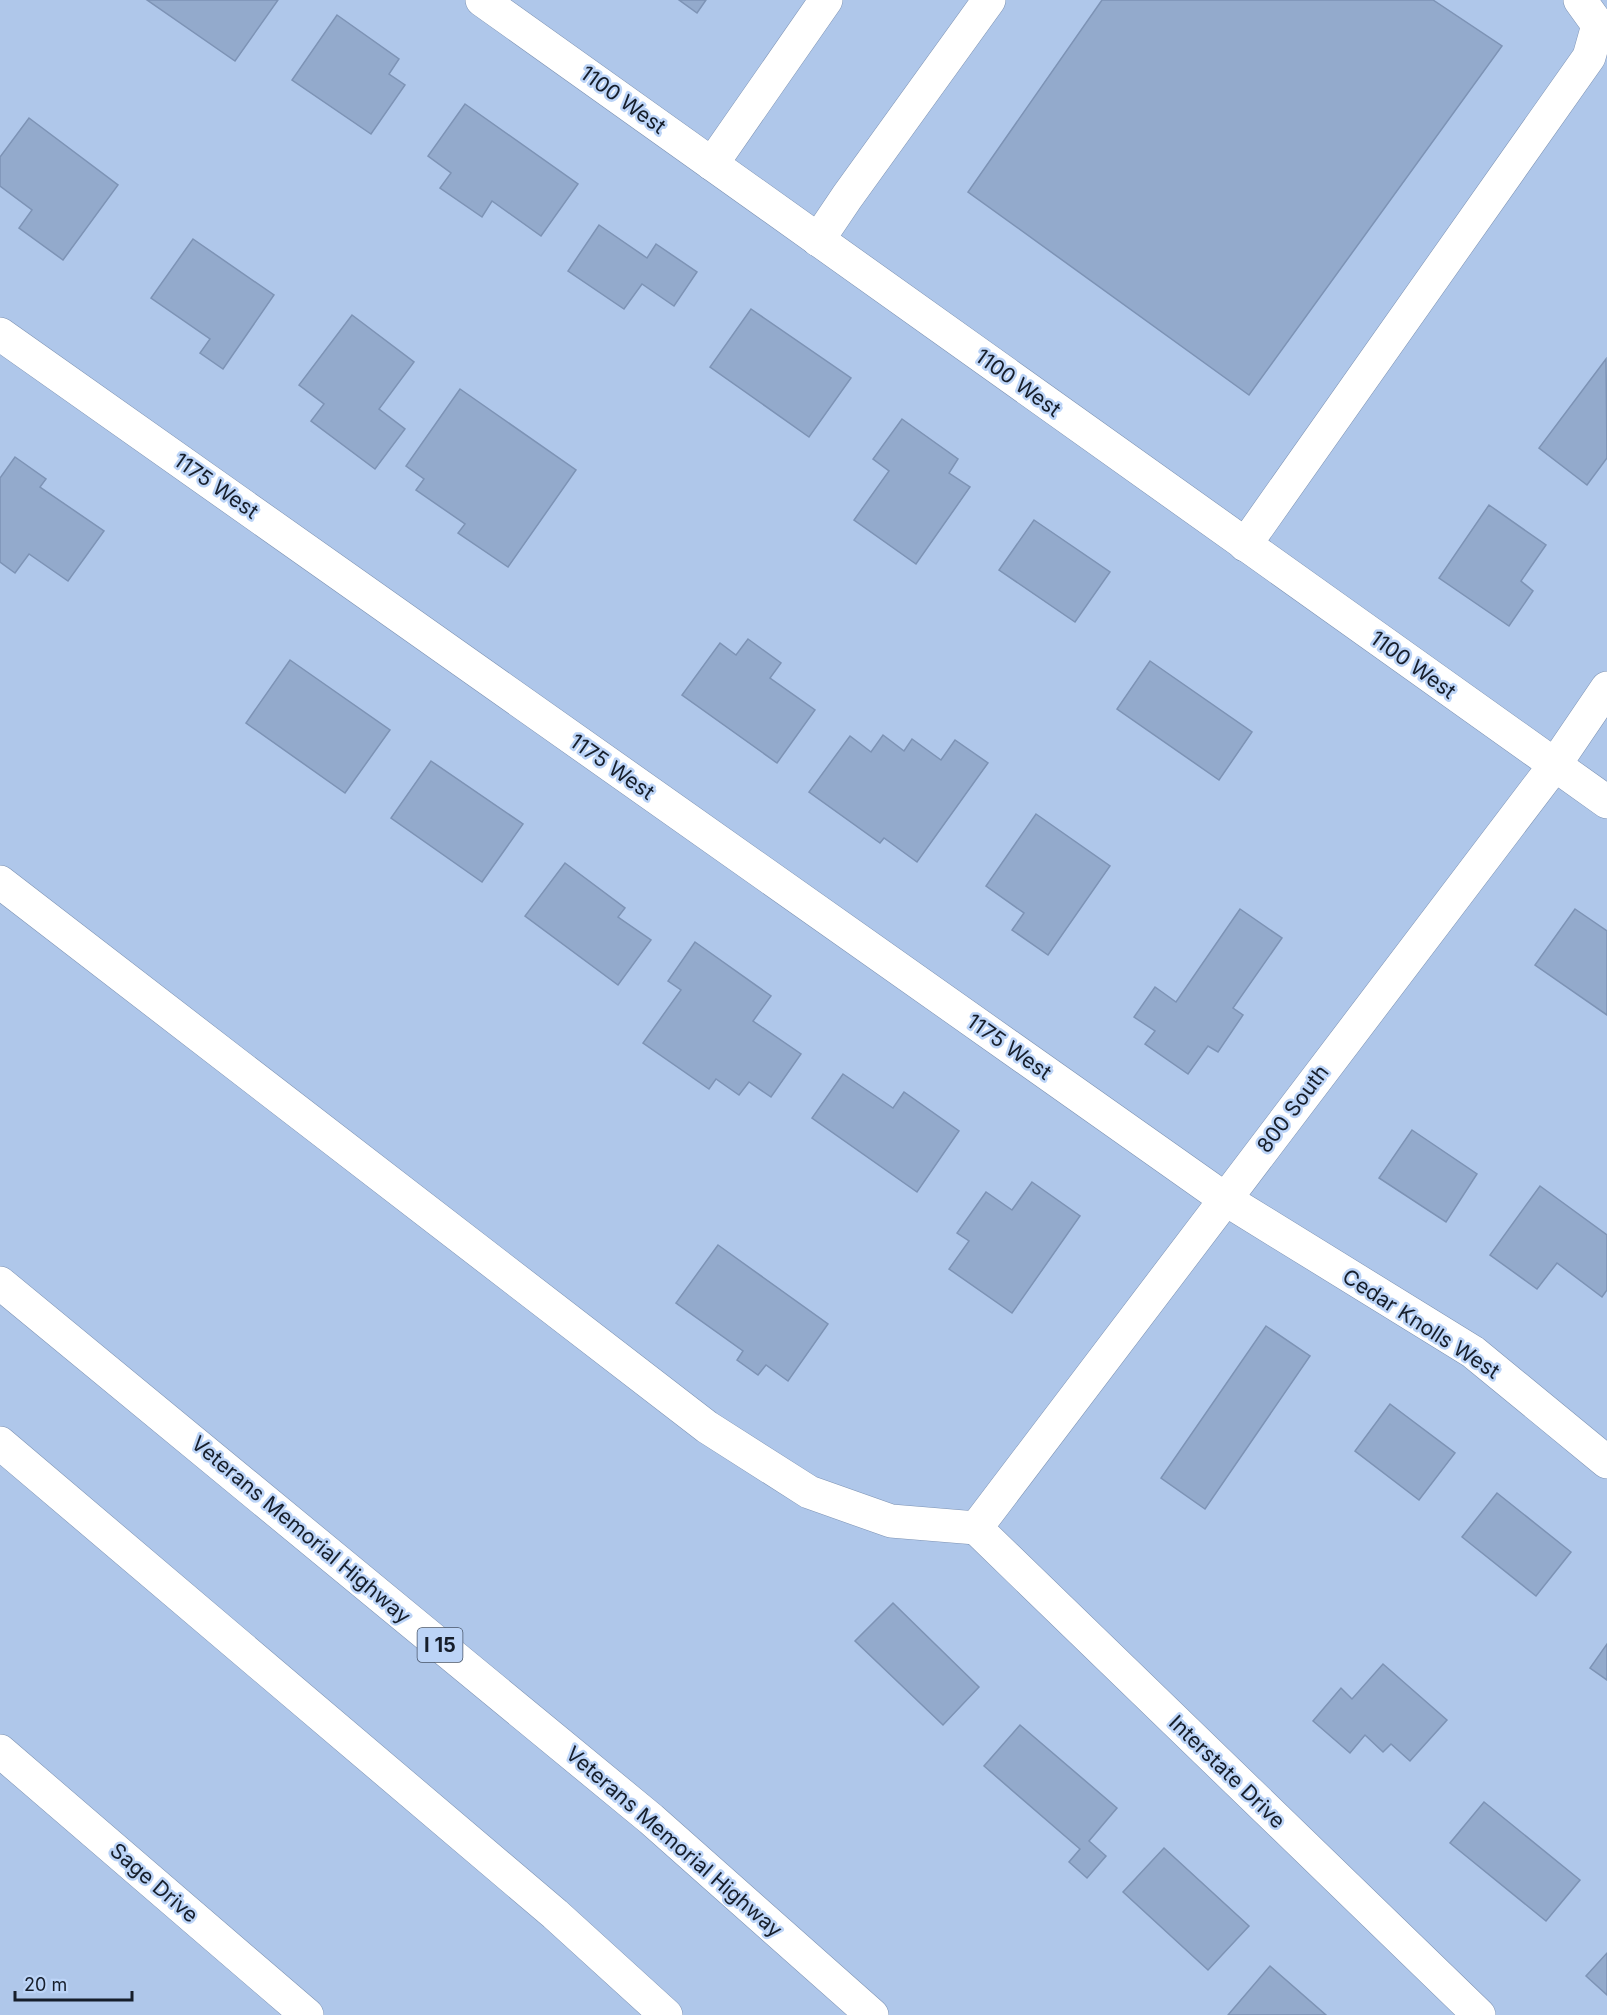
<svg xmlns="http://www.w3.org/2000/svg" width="1607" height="2015" viewBox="0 0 1607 2015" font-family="Inter,sans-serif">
	<rect width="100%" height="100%" fill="#afc7ea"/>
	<g fill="#93aacc" stroke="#7d93b5" stroke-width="1.5">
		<polygon points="147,0 278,0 235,61"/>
		<polygon points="679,0 706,0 697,13"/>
		<polygon points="1102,0 1433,0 1502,46 1249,395 968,192"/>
		<polygon points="337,15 399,59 389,74 405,85 371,134 292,80"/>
		<polygon points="465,104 578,184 541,236 492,201 482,217 440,188 451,173 428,156"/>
		<polygon points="29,118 118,185 63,260 19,228 32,210 0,186 0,157"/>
		<polygon points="599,225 647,258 656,244 697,272 674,306 642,284 624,309 568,271"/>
		<polygon points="193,239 274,295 223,369 200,353 210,339 151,298"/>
		<polygon points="751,309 851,378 809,437 710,367"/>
		<polygon points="352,315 414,362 379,409 405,429 375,469 311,421 324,404 299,385"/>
		<polygon points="1606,359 1607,458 1587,485 1539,448"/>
		<polygon points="460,389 576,470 508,567 458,533 465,524 416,490 424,479 406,466"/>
		<polygon points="902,419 958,459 949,473 970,487 916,564 854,520 889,471 873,459"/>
		<polygon points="15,457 46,479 40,487 104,531 68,581 29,554 15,573 0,562 0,478"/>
		<polygon points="1489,505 1546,545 1521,581 1533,591 1509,626 1439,578"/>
		<polygon points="1034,520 1110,572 1075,622 999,570"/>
		<polygon points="748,639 781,663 770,678 815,710 777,763 682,695 720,643 736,655"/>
		<polygon points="290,660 390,730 345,793 246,723"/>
		<polygon points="1150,661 1252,732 1219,780 1117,709"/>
		<polygon points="883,735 904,751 912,739 941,760 955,740 988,763 917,862 884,838 880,843 809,792 850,736 871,752"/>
		<polygon points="431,761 523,824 482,882 391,818"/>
		<polygon points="1036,814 1110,866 1048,955 1012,930 1024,913 986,886"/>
		<polygon points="565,863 625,908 618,917 651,940 618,985 525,916"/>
		<polygon points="1240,909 1282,938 1233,1008 1243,1015 1218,1052 1208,1046 1188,1074 1145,1044 1155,1031 1134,1017 1155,987 1176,1002"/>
		<polygon points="1575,909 1607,931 1607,1015 1535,965"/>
		<polygon points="695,942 771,996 753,1021 801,1054 771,1097 749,1082 739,1095 716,1079 709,1089 643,1043 681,990 668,981"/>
		<polygon points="843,1074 893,1108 904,1092 959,1131 917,1192 812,1118"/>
		<polygon points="1412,1130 1477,1174 1446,1222 1379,1178"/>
		<polygon points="1032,1182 1080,1216 1012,1313 949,1269 969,1241 957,1233 986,1192 1012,1210"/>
		<polygon points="1540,1186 1607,1235 1607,1290 1602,1297 1557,1263 1537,1289 1490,1255"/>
		<polygon points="718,1245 828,1324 788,1381 766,1365 758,1375 737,1360 743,1351 676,1303"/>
		<polygon points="1266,1326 1310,1356 1205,1509 1161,1478"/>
		<polygon points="1390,1404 1455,1453 1419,1500 1355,1451"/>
		<polygon points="1497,1493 1571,1552 1536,1596 1462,1537"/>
		<polygon points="893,1603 979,1687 943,1725 855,1641"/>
		<polygon points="1607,1644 1607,1680 1590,1668"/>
		<polygon points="1383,1664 1447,1720 1410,1761 1391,1744 1383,1752 1365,1735 1350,1753 1313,1721 1341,1688 1352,1699"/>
		<polygon points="1020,1725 1117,1808 1089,1841 1106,1856 1087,1878 1069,1862 1080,1849 984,1766"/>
		<polygon points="1484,1802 1580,1880 1546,1921 1450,1843"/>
		<polygon points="1164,1848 1249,1926 1208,1970 1123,1892"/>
		<polygon points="1607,1953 1607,1995 1586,1976"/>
		<polygon points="1270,1966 1326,2015 1228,2015"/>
	</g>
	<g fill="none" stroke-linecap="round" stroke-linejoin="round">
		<defs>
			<g id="minor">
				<polyline points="482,0 1607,802"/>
				<polyline points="712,164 826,0"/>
				<polyline points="818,240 847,197 989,0"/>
				<polyline points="0,334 1225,1199 1473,1352 1607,1462"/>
				<polyline points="1245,545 1589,57 1598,25 1580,0"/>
				<polyline points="0,882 707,1427 809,1492 891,1521 976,1528"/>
				<polyline points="976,1528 1554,766 1607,688"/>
				<polyline points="976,1528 1479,2015"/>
			</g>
			<polyline id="major" points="0,1751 307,2015"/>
			<g id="highway">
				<polyline points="0,1283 651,1819 872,2015"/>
				<polyline points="0,1443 555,1914 666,2015"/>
			</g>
		</defs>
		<use href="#minor" stroke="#7d93b4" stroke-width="34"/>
		<use href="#major" stroke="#7d93b4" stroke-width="34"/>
		<use href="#highway" stroke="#7d93b4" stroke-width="34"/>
		<use href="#minor" stroke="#fff" stroke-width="33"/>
		<use href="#major" stroke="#fff" stroke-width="33"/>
		<use href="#highway" stroke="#fff" stroke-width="33"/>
	</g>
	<g text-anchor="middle" stroke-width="5" stroke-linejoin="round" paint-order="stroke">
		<rect fill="#bcd4f7" stroke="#485568" stroke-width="1.5" x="417.5" y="1628" width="45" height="34" rx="4.5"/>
		<g font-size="20" font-weight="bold" fill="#161e2b">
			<text x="440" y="1652">I 15</text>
		</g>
		<g font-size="21" fill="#161e2b" stroke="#bcd4f7">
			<text transform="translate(623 100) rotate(36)" y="7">1100 West</text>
			<text transform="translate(1018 383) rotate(36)" y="7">1100 West</text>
			<text transform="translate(216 486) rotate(35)" y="7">1175 West</text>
			<text transform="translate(1413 665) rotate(36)" y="7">1100 West</text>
			<text transform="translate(612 767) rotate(35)" y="7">1175 West</text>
			<text transform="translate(1009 1047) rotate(35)" y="7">1175 West</text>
			<text transform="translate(1293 1109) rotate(-53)" y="7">800 South</text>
			<text transform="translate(1421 1324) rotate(33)" y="7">Cedar Knolls West</text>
			<text transform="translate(301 1530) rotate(40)" y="7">Veterans Memorial Highway</text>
			<text transform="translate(1227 1772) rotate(44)" y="7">Interstate Drive</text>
			<text transform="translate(674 1842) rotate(41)" y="7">Veterans Memorial Highway</text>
			<text transform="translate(154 1883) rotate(41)" y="7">Sage Drive</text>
		</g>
	</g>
	<path d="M15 1991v9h117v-9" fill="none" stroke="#161e2b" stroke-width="3"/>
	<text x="24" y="1991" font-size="18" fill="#161e2b" stroke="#bcd4f7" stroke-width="4.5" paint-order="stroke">20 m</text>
</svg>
